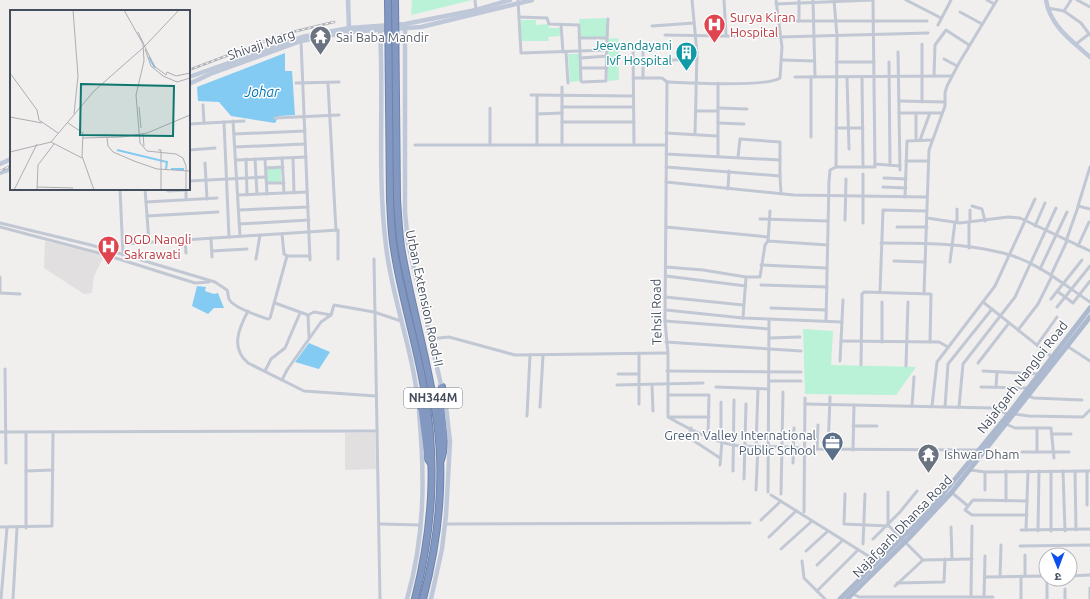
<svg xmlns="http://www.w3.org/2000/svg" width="1090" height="599" viewBox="0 0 1090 599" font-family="Ubuntu,'Noto Sans Devanagari',sans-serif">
	<rect width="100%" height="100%" fill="#f1eeee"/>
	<g fill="#e2dfe0">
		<polygon points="45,241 104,256 94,276 92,293 84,294 44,268"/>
		<polygon points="345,433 375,433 376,469 345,470"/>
	</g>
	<g fill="#b9f2d7">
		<polygon points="412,0 472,0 411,15"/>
		<polygon points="608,18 609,38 581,38 579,19"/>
		<polygon points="521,20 536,20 536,25 548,24 549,28 560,28 560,36 548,37 549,41 521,41"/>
		<polygon points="618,38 619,80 608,81 608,39"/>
		<polygon points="568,54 580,54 581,81 570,82"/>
		<polygon points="281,167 281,182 267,182 267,168"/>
		<polygon points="803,329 833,331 831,365 916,367 896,395 805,394"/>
	</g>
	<g fill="#83cbf2">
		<polygon points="285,53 285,71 292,71 295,115 279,116 275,123 231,116 219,102 198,101 197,87"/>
		<polygon points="197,286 206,287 205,291 214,294 218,293 224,308 214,308 208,314 192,306"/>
		<polygon points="309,343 330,352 319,369 295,362"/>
	</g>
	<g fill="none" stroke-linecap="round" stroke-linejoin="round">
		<defs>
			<g id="highway">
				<path d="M397,199C398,215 399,232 401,247C411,306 429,363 437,422C445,481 438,542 423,599"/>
				<path d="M390,200C391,216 391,233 394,249C401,296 416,341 424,388C437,462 433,527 415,599"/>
				<polyline points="418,400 421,405 428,459 430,462"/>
				<path d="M441,460C449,437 437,412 442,387"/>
			</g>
		</defs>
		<use href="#highway" stroke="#6d83ad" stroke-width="8"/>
		<g stroke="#c1c8d4" stroke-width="3">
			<polyline points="475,0 476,10"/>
			<polyline points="518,0 521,53 607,50"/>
			<polyline points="692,0 697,53 695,134"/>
			<polyline points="724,0 726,35"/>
			<polyline points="813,0 815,77"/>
			<polyline points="906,0 941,18"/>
			<polyline points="987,0 994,4"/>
			<polyline points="1077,0 1090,7"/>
			<polyline points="776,4 873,0"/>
			<polyline points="1048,8 1064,11 1071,0"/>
			<polyline points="1064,11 1081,23 1090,35"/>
			<polyline points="960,12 982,24"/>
			<polyline points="519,17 547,18 549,24 579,25 579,26 581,81 582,82 606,81 607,38 579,38"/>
			<polyline points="777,21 927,21"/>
			<polyline points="799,21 799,0"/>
			<polyline points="561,25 563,52"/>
			<polyline points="938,25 951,0"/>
			<polyline points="652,26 694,23"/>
			<polyline points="665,35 780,37 928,33"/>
			<polyline points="607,38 608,19"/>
			<polyline points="301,41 310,260"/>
			<polyline points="1076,44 1089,34"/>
			<polyline points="633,46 634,145"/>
			<polyline points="566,52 568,83"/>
			<polyline points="643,52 643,78"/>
			<polyline points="898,52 900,170"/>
			<polyline points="581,58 607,56"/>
			<polyline points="944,59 957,66"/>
			<polyline points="673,60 697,59"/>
			<polyline points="782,60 814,61"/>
			<polyline points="836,62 874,62"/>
			<polyline points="889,62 890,165"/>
			<polyline points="581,68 607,68"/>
			<polyline points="934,76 935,45 946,30 969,45"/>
			<polyline points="795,77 952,76"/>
			<polyline points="811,77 811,137"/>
			<polyline points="847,77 849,149"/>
			<polyline points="862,77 863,167"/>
			<polyline points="633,78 662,78 667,82"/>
			<path d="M667,82L665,321L668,354V417C687,428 711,441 733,445C757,449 781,444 804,449L980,450"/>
			<path d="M667,82C687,83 766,87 780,78L782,47L776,0"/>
			<polyline points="296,83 339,82"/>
			<polyline points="328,83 336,231"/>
			<polyline points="562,87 562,145"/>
			<polyline points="531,95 633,96"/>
			<polyline points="899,101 945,102"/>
			<polyline points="922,102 922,44"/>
			<polyline points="203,105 204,123"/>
			<polyline points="562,107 633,107"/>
			<polyline points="718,108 747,109"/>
			<polyline points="696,111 718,111"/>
			<polyline points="899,113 942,113"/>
			<polyline points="916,113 916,140"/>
			<polyline points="537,114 562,113"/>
			<polyline points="275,118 339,115"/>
			<polyline points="233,121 240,236"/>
			<polyline points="224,122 229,237"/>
			<polyline points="562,122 634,122"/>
			<polyline points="718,123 744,124"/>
			<polyline points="189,124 244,121"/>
			<polyline points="836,128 863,128"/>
			<polyline points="666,133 717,136"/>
			<polyline points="234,134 305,131"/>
			<polyline points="920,140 930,113"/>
			<polyline points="415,145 666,145"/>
			<polyline points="490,145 490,108"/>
			<polyline points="537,145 537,95"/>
			<polyline points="235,147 305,144"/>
			<polyline points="189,150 215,148"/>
			<polyline points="666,154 780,160"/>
			<polyline points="718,156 718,83"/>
			<polyline points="738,157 740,139 780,142 780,176"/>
			<polyline points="282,158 284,193"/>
			<polyline points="293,158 294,193"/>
			<polyline points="246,159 247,195"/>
			<polyline points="255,159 257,194"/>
			<polyline points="265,159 267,194"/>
			<polyline points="236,160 306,157"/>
			<polyline points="906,161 928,161"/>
			<polyline points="205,163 207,199"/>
			<polyline points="875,164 900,166"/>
			<polyline points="666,167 780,176 781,194"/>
			<polyline points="836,167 875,167 873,0"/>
			<polyline points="1090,167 1078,206 1090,209"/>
			<polyline points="266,168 283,167"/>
			<polyline points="884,178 906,179"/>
			<polyline points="189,181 266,177"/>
			<polyline points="666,182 794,195 927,197"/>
			<polyline points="267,183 284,183"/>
			<polyline points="883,187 906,188"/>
			<polyline points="120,189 123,255"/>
			<polyline points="145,189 149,242"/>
			<polyline points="186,189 186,199"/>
			<polyline points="728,189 729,171"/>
			<polyline points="168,191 186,190"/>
			<polyline points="238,195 307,192"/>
			<polyline points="905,197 907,141 932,140"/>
			<polyline points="146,202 217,198"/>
			<polyline points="972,206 982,209 985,221"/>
			<polyline points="239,210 308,207"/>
			<polyline points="970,210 970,222"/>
			<polyline points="147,216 218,212"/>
			<polyline points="927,218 960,223 1008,217 1020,218 1090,251"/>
			<polyline points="760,219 828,221"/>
			<polyline points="845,220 846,179"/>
			<polyline points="957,222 957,209"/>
			<polyline points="969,222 969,248"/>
			<path d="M0,223L91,245L215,282L227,290C228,292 228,296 229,299C233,308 259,316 268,319L270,318L287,256"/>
			<polyline points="863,223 863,174"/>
			<polyline points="239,224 309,220"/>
			<polyline points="1035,226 1045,203"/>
			<polyline points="0,227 106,255 195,283 209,282"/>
			<polyline points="666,227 768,237"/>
			<polyline points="897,227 927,227"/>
			<polyline points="282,234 284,254 287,256 310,256"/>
			<polyline points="211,238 212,257"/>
			<polyline points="185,240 186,253"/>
			<polyline points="768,241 828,245"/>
			<polyline points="1066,241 1078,207"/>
			<path d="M881,243C921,243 964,243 1003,253C1036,261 1063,284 1090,302"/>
			<polyline points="123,244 338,230 338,259"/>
			<polyline points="1078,246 1089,222"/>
			<polyline points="212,251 247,249"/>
			<polyline points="256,259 260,235"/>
			<polyline points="374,259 380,599"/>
			<polyline points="894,261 925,262"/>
			<polyline points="950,262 955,222"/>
			<polyline points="761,265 827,268"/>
			<polyline points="666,267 703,270 746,277 743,318"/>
			<polyline points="1040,269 1067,212"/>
			<polyline points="1051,275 1067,241"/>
			<polyline points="666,276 746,286"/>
			<polyline points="0,277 0,293"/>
			<polyline points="747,277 760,277 765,245 768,241 770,211"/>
			<polyline points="761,285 827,287"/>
			<polyline points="1057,291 1073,303 1090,281"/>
			<polyline points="880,292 883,210 927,211"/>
			<polyline points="0,293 20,294"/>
			<polyline points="924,293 929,150 945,106 945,93 947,86 959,63 997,0"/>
			<polyline points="665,297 743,305"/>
			<polyline points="1051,299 1082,260"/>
			<polyline points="983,302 1052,357"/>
			<polyline points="275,303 308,315 314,312 331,315"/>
			<polyline points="1057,307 1090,266"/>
			<polyline points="771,308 826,310"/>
			<polyline points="666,310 743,318 842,322"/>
			<path d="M248,311C239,328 230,348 248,363L304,391L376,396"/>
			<polyline points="308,315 309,337"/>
			<polyline points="665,321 769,329"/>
			<polyline points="826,321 829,181 830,170 836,167 837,36 834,0"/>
			<polyline points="1018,330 1038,304 1052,276"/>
			<polyline points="769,338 800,337"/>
			<polyline points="429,339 449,337 515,355 667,353"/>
			<polyline points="841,341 939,342 948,347"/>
			<polyline points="666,342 801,351"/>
			<polyline points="882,342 882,302"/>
			<polyline points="1037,345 1057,317"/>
			<polyline points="1067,346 1090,361"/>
			<polyline points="840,361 843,300"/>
			<polyline points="978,363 1009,323"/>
			<polyline points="861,365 862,294 864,292 931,294 930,342"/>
			<polyline points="906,366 908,302"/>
			<polyline points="5,369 6,463"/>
			<polyline points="265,371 271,359 285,348 300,313"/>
			<polyline points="667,371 801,372"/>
			<polyline points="983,371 1039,374"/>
			<polyline points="618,374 639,374"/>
			<polyline points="282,380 287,370 321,322 331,315 334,305 374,312 401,321"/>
			<polyline points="770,381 801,381"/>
			<polyline points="617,385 703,383"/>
			<polyline points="652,385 653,411"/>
			<polyline points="716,387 769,389"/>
			<polyline points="981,387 1028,388"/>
			<polyline points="996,387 997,372"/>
			<polyline points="668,395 709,395 708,436"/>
			<polyline points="1028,396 1034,398 1082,400"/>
			<polyline points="639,404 639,353"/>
			<polyline points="805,404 994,408 1009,415"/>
			<polyline points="912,406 914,377"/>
			<polyline points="932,406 937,362 995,286 1035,199"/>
			<polyline points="540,407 543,355"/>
			<polyline points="945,407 948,364 992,309"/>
			<polyline points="959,407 963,364 1015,297 1056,208"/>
			<polyline points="1014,414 1029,416 1083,417 1090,410"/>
			<polyline points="527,416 530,355"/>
			<polyline points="669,417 709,417"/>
			<polyline points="1006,424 1015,428 1051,428 1054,458"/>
			<polyline points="853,426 877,426"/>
			<polyline points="691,428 688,437 720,458"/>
			<polyline points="1037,428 1037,452"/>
			<polyline points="0,432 377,431"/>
			<polyline points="1052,434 1071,434"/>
			<polyline points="721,441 721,402"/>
			<polyline points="756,446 758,389"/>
			<polyline points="817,449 818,425"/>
			<polyline points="828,450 830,397"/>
			<polyline points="853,450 854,405"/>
			<polyline points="1022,452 1069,452"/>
			<polyline points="793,463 794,428"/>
			<polyline points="720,465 722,441"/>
			<polyline points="970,470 985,472 1090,471"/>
			<polyline points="26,471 53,470"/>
			<polyline points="733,471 734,400"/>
			<polyline points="1063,471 1065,531"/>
			<polyline points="1075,471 1076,530"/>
			<polyline points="1087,471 1087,505"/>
			<polyline points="744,479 746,404"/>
			<polyline points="756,490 758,446"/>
			<polyline points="985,490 985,472"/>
			<polyline points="768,492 769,320"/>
			<polyline points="951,492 968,506"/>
			<polyline points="781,494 783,392"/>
			<polyline points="845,494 844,524 889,526 923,560 972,559"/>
			<polyline points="771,495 878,562"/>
			<polyline points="1006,501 1006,471"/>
			<polyline points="804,512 805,398"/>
			<polyline points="1027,515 972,515 965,510 973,500 1027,501"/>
			<polyline points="761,520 781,501"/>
			<polyline points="380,524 421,525"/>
			<polyline points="445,524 750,523"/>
			<polyline points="888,525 888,492"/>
			<polyline points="0,527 52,526 53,432"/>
			<polyline points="951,527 952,559"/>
			<polyline points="26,528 26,432"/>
			<polyline points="1021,530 1090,529"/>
			<polyline points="1026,530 1028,471"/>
			<polyline points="1038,531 1039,471"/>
			<polyline points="1051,531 1051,471"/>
			<polyline points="769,537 796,511"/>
			<polyline points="873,539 900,512 917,491"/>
			<polyline points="863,544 865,494"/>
			<polyline points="1020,546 1090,545"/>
			<polyline points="781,549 812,521"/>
			<polyline points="806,551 828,531"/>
			<polyline points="1048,555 1048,553"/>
			<polyline points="1073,557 1073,576"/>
			<polyline points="802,561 804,578 825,599"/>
			<polyline points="817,565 843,540"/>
			<polyline points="1025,576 1025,555"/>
			<polyline points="1070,576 1090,575"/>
			<polyline points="985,577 1046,576"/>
			<polyline points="1000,577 1001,545"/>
			<polyline points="897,583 944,582 945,559"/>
			<polyline points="895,586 923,560"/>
			<polyline points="817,591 858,550"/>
			<polyline points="853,594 859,597 993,597"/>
			<polyline points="971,596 972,526"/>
			<polyline points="984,597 985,556"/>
			<polyline points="1,599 7,528"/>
			<polyline points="13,599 17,528"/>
			<polyline points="1021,599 1021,576"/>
			<polyline points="1047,599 1047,579"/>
			<polyline points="1065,599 1065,589"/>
			<polyline points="1090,599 1090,588"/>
		</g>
		<g stroke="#bfc8d9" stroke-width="4.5">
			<polyline points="348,0 349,28"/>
			<path d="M1046,0C1050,26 1072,41 1090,57"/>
			<polyline points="405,29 405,212 408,243 446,406 450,442 446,515 442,549 431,599"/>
			<path d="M380,30C384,102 377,174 386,246C392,299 413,350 418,403"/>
			<polyline points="189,77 302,37 349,28 405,24 476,10 510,0"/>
			<polyline points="189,84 210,74 301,41 348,32 421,27 532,0"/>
			<polyline points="0,164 11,159"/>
			<polyline points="0,173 11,169"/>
			<path d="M407,599C425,536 425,477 419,412"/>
		</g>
		<g stroke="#acb9cf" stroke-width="5">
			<polyline points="840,599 929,511 1011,411 1090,308"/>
			<polyline points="847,599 909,538 951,493 1090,317"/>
		</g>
		<use href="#highway" stroke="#8298c1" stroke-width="6"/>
		<defs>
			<g id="rail">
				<polyline points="189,70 284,34 334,22"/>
				<polyline points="0,171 11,166"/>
			</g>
		</defs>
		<use href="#rail" stroke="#b0b2b9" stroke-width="2.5"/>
		<use href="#rail" stroke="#fff" stroke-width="1" stroke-dasharray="3" stroke-linecap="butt"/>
		<defs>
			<g id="highway-bridge">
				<polyline points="388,0 390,200"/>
				<polyline points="395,0 397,199"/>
			</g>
		</defs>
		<use href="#highway-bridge" stroke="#6d83ad" stroke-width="8" stroke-linecap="butt"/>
		<use href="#highway-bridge" stroke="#8298c1" stroke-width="6"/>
	</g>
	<defs>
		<symbol id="hospital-pin" viewBox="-11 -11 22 30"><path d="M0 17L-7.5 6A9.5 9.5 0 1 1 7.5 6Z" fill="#e0444e" stroke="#fff"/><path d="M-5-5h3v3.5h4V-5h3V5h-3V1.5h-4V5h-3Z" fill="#fff"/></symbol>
		<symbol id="temple-pin" viewBox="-11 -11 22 30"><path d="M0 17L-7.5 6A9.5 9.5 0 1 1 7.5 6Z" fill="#6b7280" stroke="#fff"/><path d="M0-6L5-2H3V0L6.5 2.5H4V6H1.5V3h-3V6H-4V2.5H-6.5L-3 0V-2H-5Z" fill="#fff"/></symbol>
		<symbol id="building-pin" viewBox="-11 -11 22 30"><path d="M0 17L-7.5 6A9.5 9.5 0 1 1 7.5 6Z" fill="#0f9aa8" stroke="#fff"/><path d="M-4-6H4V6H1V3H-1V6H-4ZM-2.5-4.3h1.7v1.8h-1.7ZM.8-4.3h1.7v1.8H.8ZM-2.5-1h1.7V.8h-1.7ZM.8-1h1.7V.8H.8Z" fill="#fff"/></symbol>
		<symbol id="office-pin" viewBox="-11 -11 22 30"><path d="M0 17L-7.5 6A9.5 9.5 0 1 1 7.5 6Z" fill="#5c6f8a" stroke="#fff"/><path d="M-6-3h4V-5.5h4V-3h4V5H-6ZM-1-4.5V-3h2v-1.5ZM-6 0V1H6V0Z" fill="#fff"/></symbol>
	</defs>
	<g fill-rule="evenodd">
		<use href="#hospital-pin" x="702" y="12" width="25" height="34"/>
		<use href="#temple-pin" x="308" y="24" width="25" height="34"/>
		<use href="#building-pin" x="674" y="40" width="25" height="34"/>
		<use href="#hospital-pin" x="96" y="234" width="25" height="34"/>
		<use href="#office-pin" x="820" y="430" width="25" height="34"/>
		<use href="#temple-pin" x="916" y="442" width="25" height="34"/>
	</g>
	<g text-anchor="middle" stroke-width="3" stroke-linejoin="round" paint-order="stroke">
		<rect fill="#fff" stroke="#7d838e" stroke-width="1" x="404" y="388" width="58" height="20" rx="3"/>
		<g font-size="12" font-weight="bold" fill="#454e5d">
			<text x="433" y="402">NH344M</text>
		</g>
		<g font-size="13" fill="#be3a42" stroke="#fff" text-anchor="start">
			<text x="730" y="22">Surya Kiran<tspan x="730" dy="15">Hospital</tspan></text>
			<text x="124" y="244">DGD Nangli<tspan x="124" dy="15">Sakrawati</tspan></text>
		</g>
		<g font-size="13" fill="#5b616d" stroke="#fff" text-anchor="start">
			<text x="336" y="42">Sai Baba Mandir</text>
			<text x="944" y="459">Ishwar Dham</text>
		</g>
		<g font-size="13" fill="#454e5d" stroke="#fff">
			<text transform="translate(261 44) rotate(-19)" y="5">Shivaji Marg</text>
			<text transform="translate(425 298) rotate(78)" y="5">Urban Extension Road-II</text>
			<text transform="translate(656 312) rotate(-91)" y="5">Tehsil Road</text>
			<text transform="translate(1022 377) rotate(-52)" y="5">Najafgarh Nangloi Road</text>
			<text transform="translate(902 526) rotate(-46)" y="5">Najafgarh Dhansa Road</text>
		</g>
		<g font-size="13" fill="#0d838f" stroke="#fff" text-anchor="end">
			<text x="672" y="50">Jeevandayani<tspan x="672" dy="15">Ivf Hospital</tspan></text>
		</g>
		<g font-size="13" fill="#4e5e75" stroke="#fff" text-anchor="end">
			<text x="816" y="440">Green Valley International<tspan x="816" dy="15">Public School</tspan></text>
		</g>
		<g font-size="14" font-style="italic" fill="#0275b3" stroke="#fff">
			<text x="262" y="97">Johar</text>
		</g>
	</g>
	<g transform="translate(10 10)">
		<rect width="180" height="180" fill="#f1eeee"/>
		<path fill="none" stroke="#83cbf2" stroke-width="2" d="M139,47L145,58M107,140L157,152L156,159M161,159H174"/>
		<path fill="none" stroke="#acaeb4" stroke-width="1" d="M63,0L68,66L64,104M114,0L133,34L134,51L126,85L130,133L137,141L166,144L173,148L176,156V180M128,22L144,56L156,65M135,39L141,56L153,66L167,72L180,68M0,63L27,100L29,110L48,123M156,65L157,62L166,66L180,63M129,97L131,118M0,107L32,113M58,113L73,123L72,146L84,180M133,124L134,136M73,128L112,127L137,123L180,105M97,128L98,136L103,142L124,151L147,159L180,161M41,132L72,148M148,140H151V180M0,142L41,132L84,81L134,37L169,0M27,177L63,178M4,180L27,134M27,180L28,155L44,134"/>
		<path fill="#0f766e" fill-opacity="0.15" stroke="#0f766e" stroke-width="2" d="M71,74L164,76L163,126L70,125Z"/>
		<rect width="180" height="180" fill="none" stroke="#454e5d" stroke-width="2"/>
	</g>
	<g transform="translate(1058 567) rotate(179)"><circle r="19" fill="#ffffff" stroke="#b5b8be"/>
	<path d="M0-3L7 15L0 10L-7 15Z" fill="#0c4eed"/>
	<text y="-6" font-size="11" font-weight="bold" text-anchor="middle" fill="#454e5d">उ</text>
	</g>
</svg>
